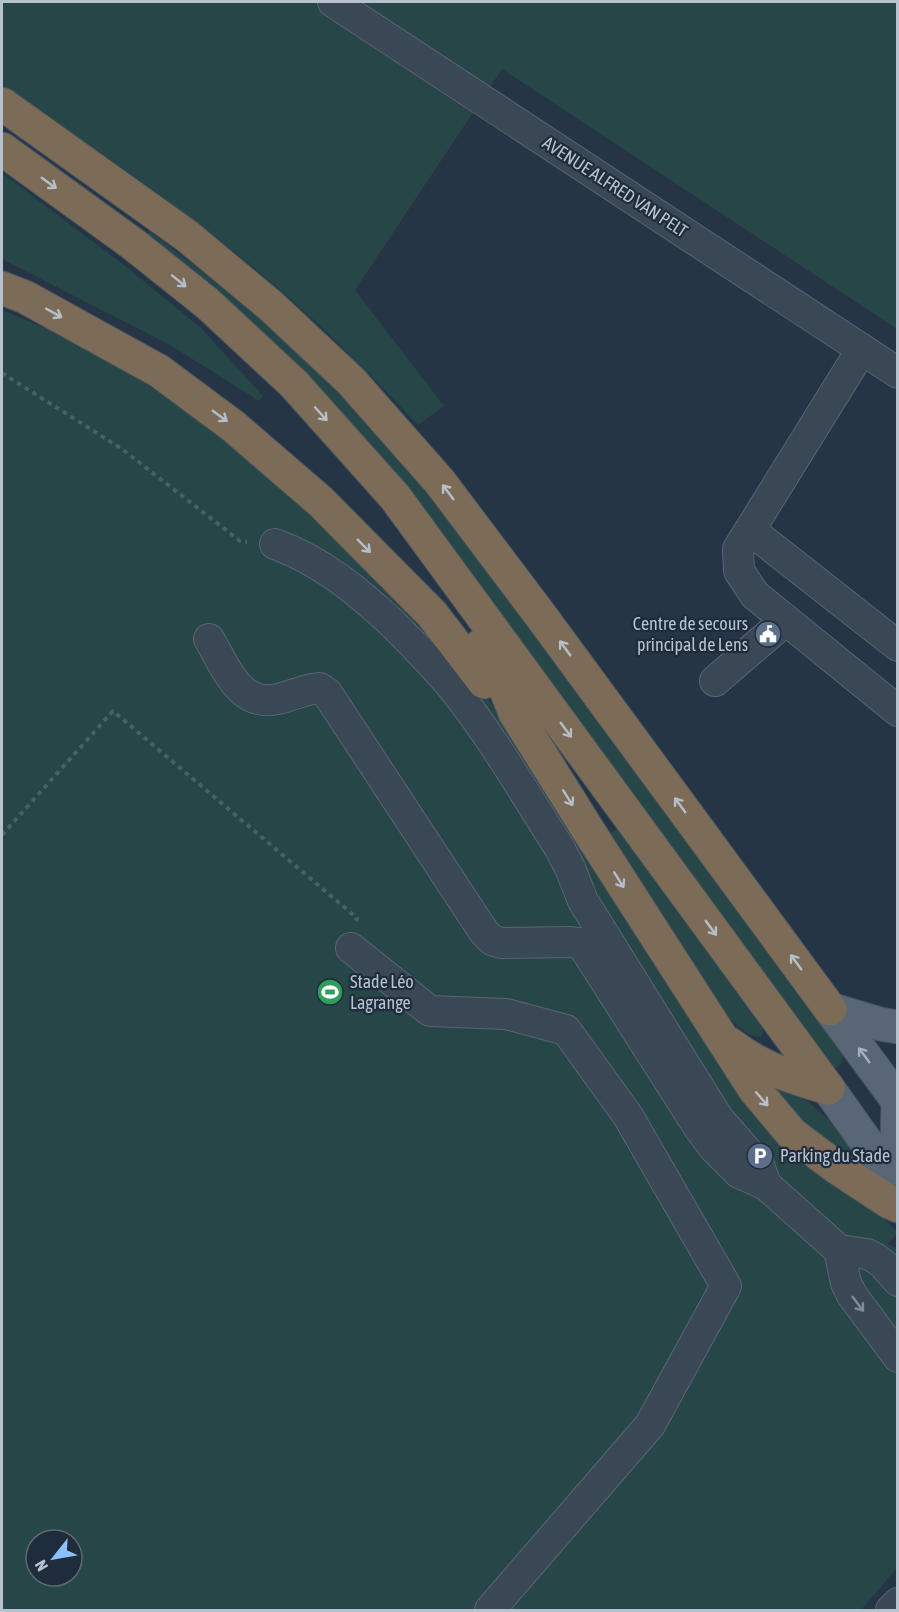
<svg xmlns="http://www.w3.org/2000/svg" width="899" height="1612" viewBox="0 0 899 1612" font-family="'Asap Condensed',sans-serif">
	<rect width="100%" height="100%" fill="#253546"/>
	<g fill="#274647" fill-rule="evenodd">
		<path d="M2,2H897V329L502,69L355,290L444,406L418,425C369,373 319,322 264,276C181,206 91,146 2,86Z"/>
		<polygon points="2,173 124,265 201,328 263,396 259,401 170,345 2,259"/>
		<polygon points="150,231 233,296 315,368 367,421 466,541 843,1055 841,1064 837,1067 829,1067 454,550 145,237"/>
		<path d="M2,310L91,347L221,434L313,510L468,670L497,712L751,1113C769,1133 787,1153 809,1168C835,1187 876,1206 896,1231L897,1234L888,1244L898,1249L897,1568L861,1610H2ZM36,1540H72V1576H36Z"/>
		<polygon points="618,828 762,1027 763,1034 760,1037 748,1034 727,1017 609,834"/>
		<polygon points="778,1087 807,1101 831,1122 854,1153 850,1158 814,1134 773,1092"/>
	</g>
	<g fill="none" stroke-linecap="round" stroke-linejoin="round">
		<defs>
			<g id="minor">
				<polyline points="333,2 898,373"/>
				<polyline points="862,349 738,549 739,571 755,595 898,711"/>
				<polyline points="750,530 898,646"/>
				<path d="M275,544C321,561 355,589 391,622C412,643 434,665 453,688C493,738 525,794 559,847L570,868L583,901L718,1118L759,1165L766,1185"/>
				<path d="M209,639C226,667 239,708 278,699C292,696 305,689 320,688L327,693L484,932L492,940L501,943L569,942L579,943L585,949L699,1128L714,1148L739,1173L766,1185L839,1250L867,1254L875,1258L883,1264L898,1281"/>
				<polyline points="715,681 786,620"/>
				<polyline points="351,948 430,1011 506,1014 566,1030 628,1116 726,1286 650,1425 490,1610"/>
				<polyline points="839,1250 846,1283 852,1295 898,1357"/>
				<polyline points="891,1610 898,1603"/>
			</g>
			<g id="major">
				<polyline points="830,1009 898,1101"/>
				<polyline points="830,1009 880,1024 898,1027"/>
				<polyline points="828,1088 898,1187"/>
				<polyline points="896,1185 898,1101"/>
			</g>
			<g id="highway">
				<polyline points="2,104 187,236 271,306 351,381 440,482 541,616 830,1009"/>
				<polyline points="2,149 133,244 207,303 294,384 395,497 828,1088"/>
				<polyline points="2,288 25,297 159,371 233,426 320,501 432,614 484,682"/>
				<polyline points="480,646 500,675 515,713 588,830 755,1090 792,1134 836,1167 889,1202 898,1206"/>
				<path d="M730,1044C761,1068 790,1077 828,1088"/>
			</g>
		</defs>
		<use href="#minor" stroke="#586573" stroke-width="32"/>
		<use href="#major" stroke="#43505f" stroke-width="35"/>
		<use href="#highway" stroke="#445260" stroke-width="35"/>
		<g stroke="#466263" stroke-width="4" stroke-dasharray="4.5 4.5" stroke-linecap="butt">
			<polyline points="2,373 122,449 240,541 247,542"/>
			<polyline points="2,835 113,711 357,918 356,921"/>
		</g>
		<use href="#minor" stroke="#3a4755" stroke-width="30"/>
		<use href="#major" stroke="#586675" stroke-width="33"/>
		<use href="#highway" stroke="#7c6b56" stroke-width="33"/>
	</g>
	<defs><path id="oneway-shaft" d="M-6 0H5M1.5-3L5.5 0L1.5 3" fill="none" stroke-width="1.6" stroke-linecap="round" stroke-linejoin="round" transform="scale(1.5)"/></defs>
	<g stroke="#b5bec9">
		<use href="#oneway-shaft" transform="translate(49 183) rotate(36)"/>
		<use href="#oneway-shaft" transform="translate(179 281) rotate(39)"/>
		<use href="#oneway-shaft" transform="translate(54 313) rotate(29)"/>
		<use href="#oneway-shaft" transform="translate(321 414) rotate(48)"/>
		<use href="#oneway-shaft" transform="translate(220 416) rotate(36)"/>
		<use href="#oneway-shaft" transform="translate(448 492) rotate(-127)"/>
		<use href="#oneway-shaft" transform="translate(364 546) rotate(45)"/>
		<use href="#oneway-shaft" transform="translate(565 648) rotate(-126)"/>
		<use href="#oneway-shaft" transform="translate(566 730) rotate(54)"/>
		<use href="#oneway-shaft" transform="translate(568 798) rotate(58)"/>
		<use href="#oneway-shaft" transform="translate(680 805) rotate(-126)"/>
		<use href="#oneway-shaft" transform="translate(619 880) rotate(58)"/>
		<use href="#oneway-shaft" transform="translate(711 928) rotate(54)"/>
		<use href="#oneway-shaft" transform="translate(796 962) rotate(-126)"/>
		<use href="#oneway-shaft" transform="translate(762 1099) rotate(49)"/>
	</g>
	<use stroke="#a5b0bd" href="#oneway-shaft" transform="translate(864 1055) rotate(-126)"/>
	<use stroke="#7f8b98" href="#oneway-shaft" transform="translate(858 1304) rotate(53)"/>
	<defs>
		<symbol id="civic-disc" viewBox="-11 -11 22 22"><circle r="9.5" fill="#5c6f8a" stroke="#1e2c3b"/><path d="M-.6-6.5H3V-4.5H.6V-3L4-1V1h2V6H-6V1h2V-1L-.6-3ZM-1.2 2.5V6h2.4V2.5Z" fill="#fff"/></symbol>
		<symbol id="stadium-disc" viewBox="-11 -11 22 22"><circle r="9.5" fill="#2e9e5b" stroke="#1e2c3b"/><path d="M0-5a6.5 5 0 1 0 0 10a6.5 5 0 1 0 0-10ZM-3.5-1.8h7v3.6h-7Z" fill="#fff"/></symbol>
		<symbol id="parking-disc" viewBox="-11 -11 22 22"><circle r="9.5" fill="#5c6f8a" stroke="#1e2c3b"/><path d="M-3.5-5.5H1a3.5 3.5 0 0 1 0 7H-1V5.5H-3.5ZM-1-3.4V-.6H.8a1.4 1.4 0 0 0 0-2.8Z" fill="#fff"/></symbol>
	</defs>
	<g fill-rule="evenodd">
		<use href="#civic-disc" x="753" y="619" width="30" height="30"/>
		<use href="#stadium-disc" x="315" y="977" width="30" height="30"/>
		<use href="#parking-disc" x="745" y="1141" width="30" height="30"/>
	</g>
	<g text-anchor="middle" stroke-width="4.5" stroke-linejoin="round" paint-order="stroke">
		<g font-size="18" fill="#b8c2cf" stroke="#1e2c3b">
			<text transform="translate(615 187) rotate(33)" y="6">AVENUE ALFRED VAN PELT</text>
		</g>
		<g font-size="18" fill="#b8c2cf" stroke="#1e2c3b" text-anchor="start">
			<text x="748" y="630" text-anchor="end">Centre de secours<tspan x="748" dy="21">principal de Lens</tspan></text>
			<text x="350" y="988">Stade Léo<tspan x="350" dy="21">Lagrange</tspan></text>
			<text x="780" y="1162">Parking du Stade</text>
		</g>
	</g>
	<rect width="899" height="1612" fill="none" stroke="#b8c2cf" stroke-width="6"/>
	<g transform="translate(54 1558) rotate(239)"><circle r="28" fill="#1e2c3b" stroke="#5c6876" stroke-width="1.5"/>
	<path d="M0-4.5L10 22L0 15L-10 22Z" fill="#8cc0ff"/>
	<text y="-9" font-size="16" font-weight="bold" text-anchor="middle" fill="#b8c2cf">N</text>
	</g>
</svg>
